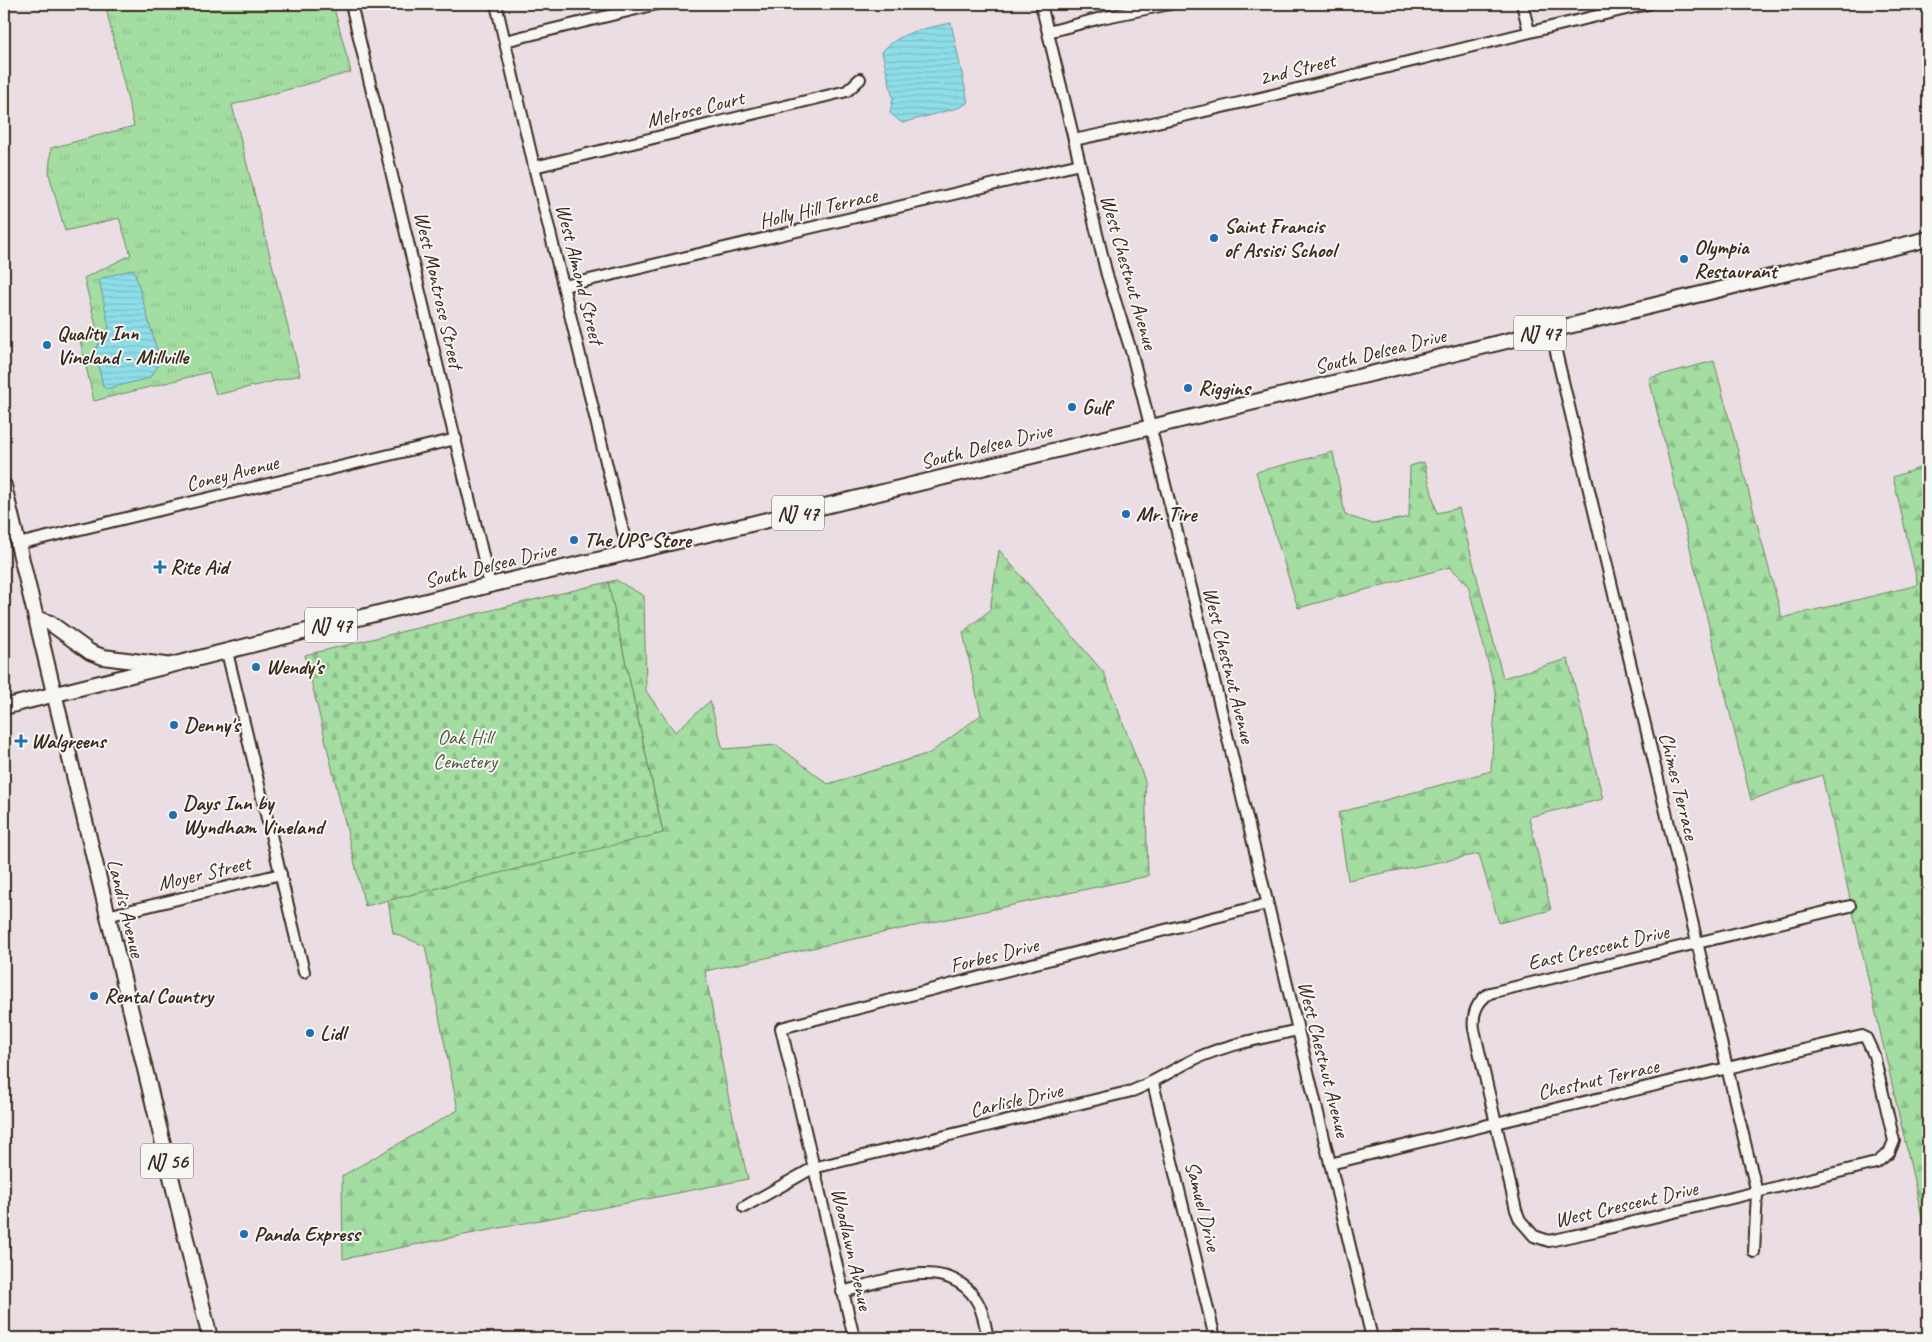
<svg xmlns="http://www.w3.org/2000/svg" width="1932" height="1342" viewBox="0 0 1932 1342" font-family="Caveat,sans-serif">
	<defs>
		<pattern id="forest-firs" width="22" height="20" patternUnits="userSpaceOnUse" patternTransform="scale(1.25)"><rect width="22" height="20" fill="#a3dda2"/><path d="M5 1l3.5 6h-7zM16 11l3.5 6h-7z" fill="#8dbe8b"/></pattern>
		<pattern id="cemetery-stones" width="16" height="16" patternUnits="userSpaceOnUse" patternTransform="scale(1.25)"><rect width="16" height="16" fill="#a3dda2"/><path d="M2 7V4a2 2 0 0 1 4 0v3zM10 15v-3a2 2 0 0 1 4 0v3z" fill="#8dbe8b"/></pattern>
		<pattern id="park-tufts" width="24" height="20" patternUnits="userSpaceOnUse" patternTransform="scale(1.25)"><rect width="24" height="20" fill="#a3dda2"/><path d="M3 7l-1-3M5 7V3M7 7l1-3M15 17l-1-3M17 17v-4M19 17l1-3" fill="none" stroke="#8dbe8b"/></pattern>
		<pattern id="water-rules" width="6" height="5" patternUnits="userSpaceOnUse" patternTransform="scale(1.25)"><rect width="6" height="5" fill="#8edee9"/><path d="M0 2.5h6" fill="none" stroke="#7bbfc7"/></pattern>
	</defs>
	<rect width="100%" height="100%" fill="#eadde4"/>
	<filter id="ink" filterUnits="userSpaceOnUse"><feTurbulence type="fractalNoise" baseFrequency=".02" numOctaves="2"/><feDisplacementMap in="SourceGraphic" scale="10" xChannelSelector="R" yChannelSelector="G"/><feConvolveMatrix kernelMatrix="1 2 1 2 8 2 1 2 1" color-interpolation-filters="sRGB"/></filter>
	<g filter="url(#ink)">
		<g fill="url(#forest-firs)" stroke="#6f8460">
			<polygon points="1714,361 1782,618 1918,585 1893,477 1928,465 1928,1243 1822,775 1751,800 1649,378"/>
			<polygon points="1333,452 1345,515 1373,524 1409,517 1410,466 1424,462 1437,513 1459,508 1503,678 1568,659 1603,799 1529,817 1551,910 1499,923 1479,854 1348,880 1338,813 1491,771 1496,694 1468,585 1450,567 1298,608 1256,472"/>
			<polygon points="999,550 1104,673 1145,781 1148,876 705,971 729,1100 748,1179 343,1259 342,1176 458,1110 425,946 393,933 388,900 663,832 608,582 616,580 644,596 646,691 675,732 710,701 723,749 777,745 828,784 930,753 981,715 963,632 990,610"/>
		</g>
		<polygon fill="url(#cemetery-stones)" stroke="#6f8460" points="608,582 663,833 365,906 305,655"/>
		<polygon fill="url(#park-tufts)" stroke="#6f8460" points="105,4 333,4 351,72 232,105 300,375 216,395 209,372 94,401 79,336 97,330 84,278 131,255 119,218 65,231 49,174 51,148 134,126"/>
		<g fill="url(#water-rules)" stroke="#6d9698">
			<path d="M951,23L968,102L961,107L902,123L890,113L893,98L882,52C900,31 925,29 951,23Z"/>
			<polygon points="134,269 158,354 158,366 149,378 106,389 103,386 95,350 109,327 99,279"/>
		</g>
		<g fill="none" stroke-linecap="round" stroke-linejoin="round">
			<defs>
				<g id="minor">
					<polyline points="351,4 490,585"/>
					<polyline points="496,4 537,179 628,552"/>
					<polyline points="1041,4 1107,275 1132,354 1205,643 1372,1338"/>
					<polyline points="1522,4 1529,31"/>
					<polyline points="1048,32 1101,18 1170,4"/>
					<polyline points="505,41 657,4"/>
					<path d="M1074,140C1266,100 1457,48 1648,4"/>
					<polyline points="534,167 847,91 860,79"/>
					<polyline points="564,286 1080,164"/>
					<polyline points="1551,331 1757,1193 1754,1252"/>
					<polyline points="18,544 456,439"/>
					<polyline points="227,652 304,972"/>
					<polyline points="107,916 281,874"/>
					<polyline points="1153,1083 1215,1338"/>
					<path d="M1330,1164L1496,1123L1862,1036L1866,1038L1874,1055L1894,1141L1889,1153L1876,1163L1600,1230L1549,1241L1534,1236L1520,1220L1516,1210L1474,1029C1472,1014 1477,1001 1490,993L1850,906"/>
					<path d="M744,1207L813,1168L1132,1091C1155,1082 1175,1068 1197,1058C1228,1044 1264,1038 1298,1030"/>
					<path d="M842,1292C882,1282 945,1254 975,1298C983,1309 985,1325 988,1338"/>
					<polyline points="854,1338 781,1028 1267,904"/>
				</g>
				<g id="major">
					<polyline points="4,486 210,1338"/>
					<polyline points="36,618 50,623 90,652 103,657 165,665"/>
					<polyline points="4,707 490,585 734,528 1928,239"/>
				</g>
			</defs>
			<use href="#minor" stroke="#3b2a1e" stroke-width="14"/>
			<use href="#major" stroke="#3b2a1e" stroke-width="18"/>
			<use href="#minor" stroke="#f6f6f2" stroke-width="10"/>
			<use href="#major" stroke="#f6f6f2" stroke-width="14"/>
		</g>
	</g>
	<g fill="#1f6fb2" stroke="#f6f6f2" stroke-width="2">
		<circle cx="1214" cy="238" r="5"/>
		<circle cx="1684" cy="259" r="5"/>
		<circle cx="47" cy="345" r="5"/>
		<circle cx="1188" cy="388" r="5"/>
		<circle cx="1072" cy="407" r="5"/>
		<circle cx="1126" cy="514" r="5"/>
		<circle cx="574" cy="540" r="5"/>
		<path d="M157.5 559.5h5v5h5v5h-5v5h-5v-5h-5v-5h5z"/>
		<circle cx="256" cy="667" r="5"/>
		<circle cx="174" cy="725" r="5"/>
		<path d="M18.5 733.5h5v5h5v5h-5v5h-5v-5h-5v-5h5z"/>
		<circle cx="173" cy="815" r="5"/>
		<circle cx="94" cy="996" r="5"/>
		<circle cx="310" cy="1033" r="5"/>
		<circle cx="244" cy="1234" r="5"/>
	</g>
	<g text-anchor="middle" stroke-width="4" stroke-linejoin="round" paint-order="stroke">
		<g fill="#f6f6f2" stroke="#73675e" stroke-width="1">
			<rect x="1514" y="315.5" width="52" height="35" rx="4"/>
			<rect x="772" y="495.5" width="52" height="35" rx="4"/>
			<rect x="305" y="607.5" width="52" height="35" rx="4"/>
			<rect x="141" y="1143.5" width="52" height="35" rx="4"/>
		</g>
		<g font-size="20" font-weight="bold" fill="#3b2a1e">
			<text x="1540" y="340">NJ 47</text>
			<text x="798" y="520">NJ 47</text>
			<text x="331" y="632">NJ 47</text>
			<text x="167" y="1168">NJ 56</text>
		</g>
		<g font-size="21" fill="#3b2a1e" stroke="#f6f6f2">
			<text transform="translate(1297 69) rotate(-14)" y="7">2nd Street</text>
			<text transform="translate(695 109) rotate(-14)" y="7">Melrose Court</text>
			<text transform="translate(818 208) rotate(-13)" y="7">Holly Hill Terrace</text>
			<text transform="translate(1129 272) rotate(74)" y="7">West Chestnut Avenue</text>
			<text transform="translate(580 274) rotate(76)" y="7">West Almond Street</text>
			<text transform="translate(439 290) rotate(77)" y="7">West Montrose Street</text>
			<text transform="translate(1380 351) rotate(-14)" y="7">South Delsea Drive</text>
			<text transform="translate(986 446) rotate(-14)" y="7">South Delsea Drive</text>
			<text transform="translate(232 473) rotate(-14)" y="7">Coney Avenue</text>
			<text transform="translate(490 565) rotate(-14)" y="7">South Delsea Drive</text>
			<text transform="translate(1229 665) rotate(76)" y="7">West Chestnut Avenue</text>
			<text transform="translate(1679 786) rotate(76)" y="7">Chimes Terrace</text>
			<text transform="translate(204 873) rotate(-13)" y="7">Moyer Street</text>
			<text transform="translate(126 908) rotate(76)" y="7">Landis Avenue</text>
			<text transform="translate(1598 947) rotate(-13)" y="7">East Crescent Drive</text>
			<text transform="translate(994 955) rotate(-14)" y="7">Forbes Drive</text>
			<text transform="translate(1324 1059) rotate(76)" y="7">West Chestnut Avenue</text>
			<text transform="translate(1598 1079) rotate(-13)" y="7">Chestnut Terrace</text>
			<text transform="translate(1016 1100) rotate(-13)" y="7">Carlisle Drive</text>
			<text transform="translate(1626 1204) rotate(-13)" y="7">West Crescent Drive</text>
			<text transform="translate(1203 1206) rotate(76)" y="7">Samuel Drive</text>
			<text transform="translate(852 1249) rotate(77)" y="7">Woodlawn Avenue</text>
		</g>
		<g font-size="21" font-weight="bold" fill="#3b2a1e" stroke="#f6f6f2" text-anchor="start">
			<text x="1224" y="233">Saint Francis<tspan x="1224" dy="24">of Assisi School</tspan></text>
			<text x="1694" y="254">Olympia<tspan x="1694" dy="24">Restaurant</tspan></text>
			<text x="57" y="340">Quality Inn<tspan x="57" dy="24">Vineland - Millville</tspan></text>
			<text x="1198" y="395">Riggins</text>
			<text x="1082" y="414">Gulf</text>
			<text x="1136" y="521">Mr. Tire</text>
			<text x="584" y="547">The UPS Store</text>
			<text x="170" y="574">Rite Aid</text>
			<text x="266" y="674">Wendy's</text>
			<text x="184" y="732">Denny's</text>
			<text x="31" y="748">Walgreens</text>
			<text x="183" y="810">Days Inn by<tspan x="183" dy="24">Wyndham Vineland</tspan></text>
			<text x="104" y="1003">Rental Country</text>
			<text x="320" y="1040">Lidl</text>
			<text x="254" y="1241">Panda Express</text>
		</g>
		<g font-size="21" fill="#55573f" stroke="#f6f6f2">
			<text x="465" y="744">Oak Hill<tspan x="465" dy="24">Cemetery</tspan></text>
		</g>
	</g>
	<rect width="1932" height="1342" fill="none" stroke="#f6f6f2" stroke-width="20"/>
	<rect x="10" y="10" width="1912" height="1322" fill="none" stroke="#3b2a1e" stroke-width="2" filter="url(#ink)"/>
</svg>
